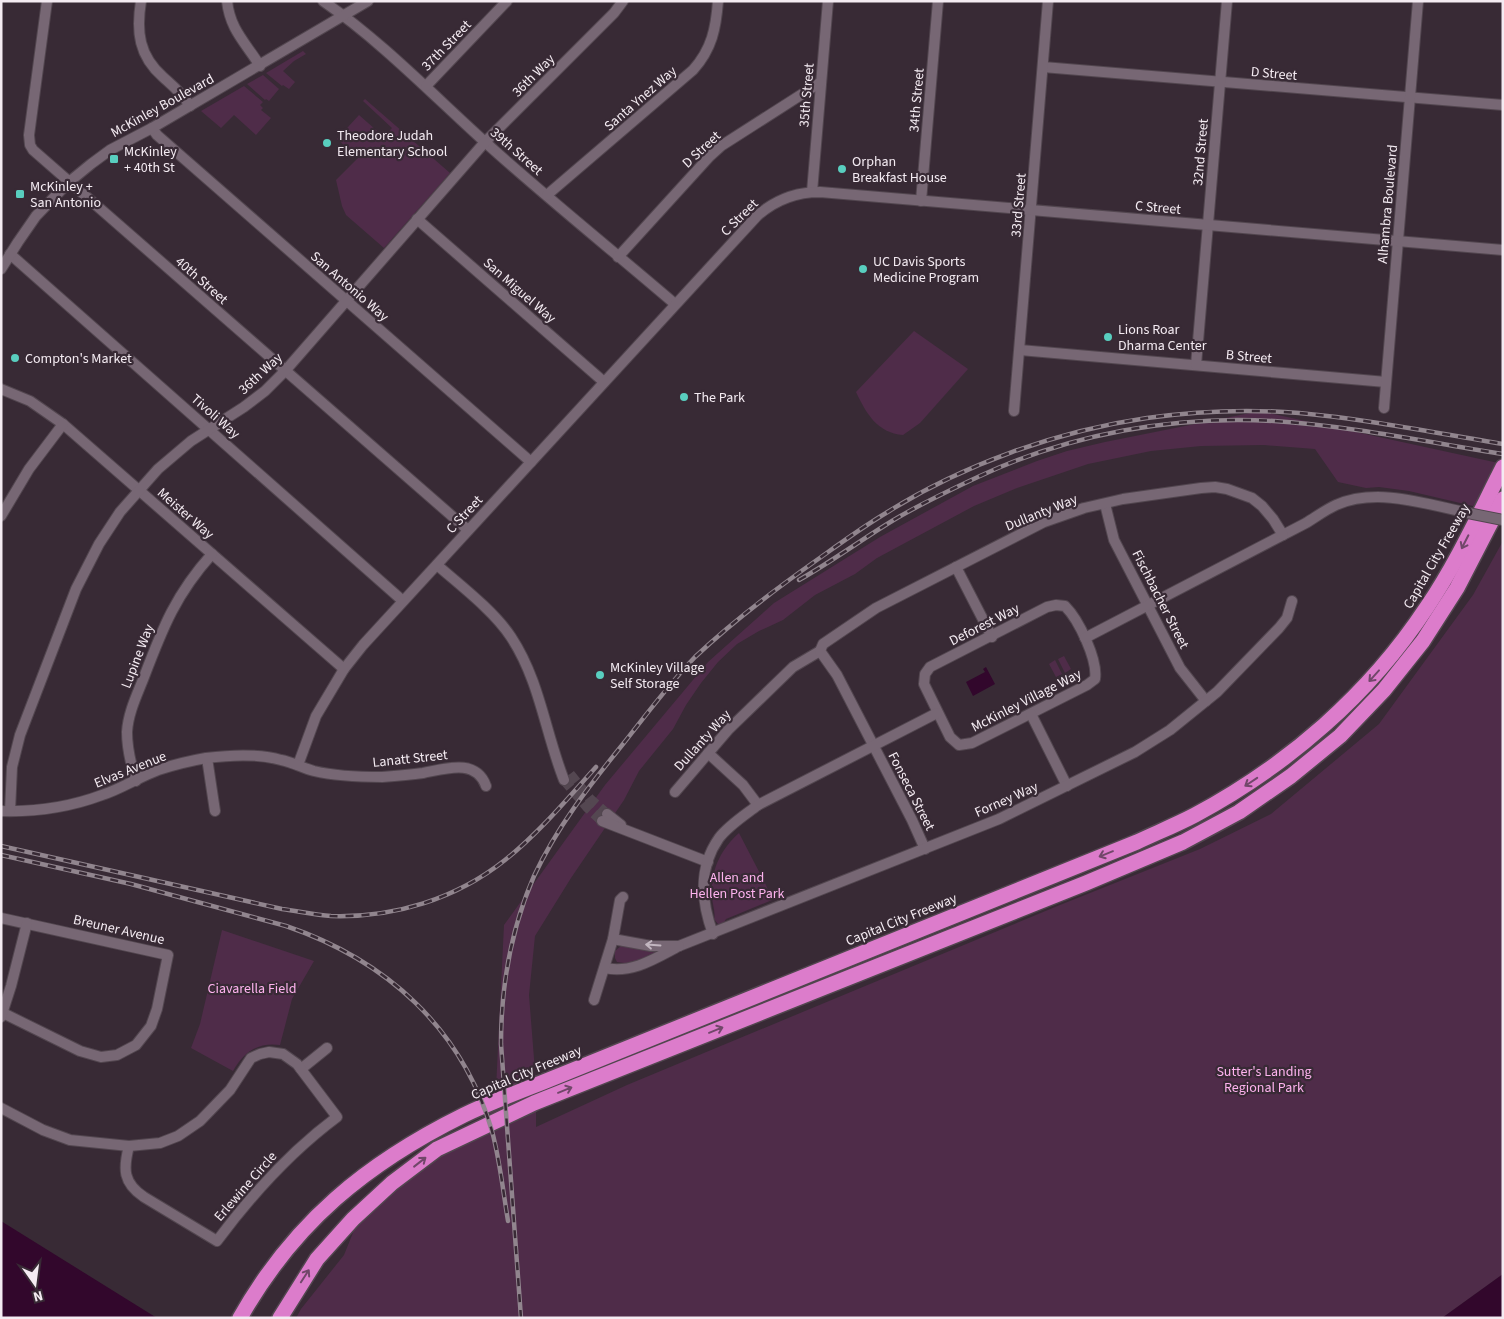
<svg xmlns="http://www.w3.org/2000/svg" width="1504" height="1319" viewBox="0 0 1504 1319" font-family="'Source Sans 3',sans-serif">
	<rect width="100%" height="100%" fill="#382a35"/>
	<g fill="#4f2c49">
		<polygon points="303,51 306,54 294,61 283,71 295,82 289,89 283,85 282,86 266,73"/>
		<polygon points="263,75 279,89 269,101 266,99 265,100 247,84"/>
		<polygon points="244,86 263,102 260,105 263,108 261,110 271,118 256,135 234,115 221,128 201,111"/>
		<polygon points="365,99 450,173 384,248 346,215 342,206 336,180 358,158 337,139 359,115 384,137 392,128 363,101"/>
		<path d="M914,331L968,369L920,423L903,435C877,433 866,413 856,392Z"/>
		<polygon points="1260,411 1503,464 1503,467 1473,506 1409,491 1379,487 1366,488 1338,482 1315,449 1264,445 1201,446 1151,451 1088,464 1017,488 974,506 877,558 855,574 815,595 783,620 759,631 737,644 718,662 701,683 686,705 673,729 639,771 624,800 571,878 535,936 529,995 536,1084 536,1127 627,1085 1060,905 1200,849 1271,814 1379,724 1473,595 1503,541 1503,1274 1442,1318 296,1318 301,1309 344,1255 369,1193 495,1109 504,925 605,785 708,662 774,603 880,537 973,486 1037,461 1067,451 1105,442"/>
		<polygon points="1064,656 1071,669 1065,673 1058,659"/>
		<polygon points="1055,660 1062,674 1056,677 1049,664"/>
		<path d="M739,833L766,885L772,900L726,919L723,924H718L714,919C716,912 712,904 712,896C710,871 721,849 739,833Z"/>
		<path d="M222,930L314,961L292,999L280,1045C258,1042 244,1052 233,1071L191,1048L200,1024Z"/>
		<polygon points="629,945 665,950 631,964 617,962 615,958 615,951 621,946"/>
	</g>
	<g fill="#32072c">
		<polygon points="986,667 995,684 973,696 966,682 985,672 983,669"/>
		<polygon points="1,1221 157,1318 1,1318"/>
		<polygon points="1503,1274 1503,1318 1442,1318"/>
	</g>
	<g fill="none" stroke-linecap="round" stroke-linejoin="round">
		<g stroke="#544751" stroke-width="10" stroke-dasharray="10 5" stroke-linecap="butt">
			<polyline points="570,774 590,799 607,814"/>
			<polyline points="564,780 587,807 602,821"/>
		</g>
		<defs>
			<g id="minor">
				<polyline points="47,1 29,135 30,145 33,150 468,530"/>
				<path d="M141,1C136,32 139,56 163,77C173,86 183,94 190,106"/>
				<path d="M227,1C230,30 246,43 260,66"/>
				<path d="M323,1C381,41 433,95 485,142C547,198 612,250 675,304"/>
				<polyline points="1043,67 1503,105"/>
				<polyline points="426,86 507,1"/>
				<polyline points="152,128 157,135 531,462"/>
				<polyline points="812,192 828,1"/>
				<path d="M547,195L693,70C712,49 716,28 718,1"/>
				<polyline points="921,201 938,1"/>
				<polyline points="417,219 604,382"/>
				<polyline points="10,254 403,601"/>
				<polyline points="618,257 710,156 721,146 821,82"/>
				<polyline points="1,269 18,242 36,216 69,182 91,164 110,150 152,128 368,1"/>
				<polyline points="1020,350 1386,382"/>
				<polyline points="1196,365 1227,1"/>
				<polyline points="1,389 30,401 63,424 344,669"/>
				<polyline points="1384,408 1418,1"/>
				<polyline points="1014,411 1048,1"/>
				<polyline points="1105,504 1114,540 1180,668 1206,701"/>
				<polyline points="1,516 29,469 63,424"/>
				<path d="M437,565C460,585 494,611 511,637C540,681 545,732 564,780"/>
				<polyline points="956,567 992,637"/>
				<path d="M1056,605L1065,606C1079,620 1098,660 1095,679L1087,685L972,743L959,745L950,737L924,684L925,674L930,667L1047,607Z"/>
				<path d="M1085,638L1306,523C1316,517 1325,510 1336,505C1377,487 1426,504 1468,513"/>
				<polyline points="1031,714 1067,786"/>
				<polyline points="708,753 743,785 758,805"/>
				<polyline points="207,758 215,811"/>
				<path d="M298,765L316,716L344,669L363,645L757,216C775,200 796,192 820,192L1503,250"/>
				<path d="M136,781C131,765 127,749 127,732C128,713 137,695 144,677C163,627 176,594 212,554"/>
				<polyline points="675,792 728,730 793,667 820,651"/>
				<path d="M1,811C35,812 70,807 102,795C121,789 139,777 158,770C173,765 189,761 206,758C230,755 257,753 281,760C292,762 303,768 314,771C335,776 359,777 382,777C396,776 409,775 423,773C445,769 476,758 486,786"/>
				<polyline points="10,811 12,767 20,735 76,589 99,544 120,512 158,469 191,441 244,407 265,391 285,371 485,142 614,13 623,1"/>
				<polyline points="607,814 621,825"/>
				<polyline points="602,821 708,862"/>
				<polyline points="925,849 912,820 837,675 820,651 823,644 876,608 1044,522 1084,508 1123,499 1201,488 1215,487 1227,489 1252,498 1262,506 1273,519 1283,535"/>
				<polyline points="1,918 168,955 157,1009 151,1026 136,1045 117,1055 101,1057 80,1051 3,1013"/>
				<path d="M713,934C701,901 698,868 719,838C729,825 745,815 758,805L937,713"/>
				<polyline points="679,946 999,819 1135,752 1170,730 1217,692 1279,628 1287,618 1292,601"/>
				<path d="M605,968C632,974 656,958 679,946H651L613,939"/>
				<polyline points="594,1000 613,939 620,900 623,897"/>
				<polyline points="1,1017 11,986 27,923"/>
				<polyline points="301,1069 327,1048"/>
				<path d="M1,1108L43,1130L70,1140L129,1146L160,1143L178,1136L200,1121L230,1090L251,1058L260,1054L269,1052L283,1054L297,1064L337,1117C290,1152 252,1194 217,1241L144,1197C123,1183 123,1169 129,1146"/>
			</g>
			<g id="highway">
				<path d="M240,1318C294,1222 367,1163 464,1115C489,1103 515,1093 541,1083L1137,842C1156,833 1176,825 1195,815C1288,765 1369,695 1427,607C1457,563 1479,514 1503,467"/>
				<polyline points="280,1318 317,1259 353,1219 392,1183 437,1149 534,1103 1086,883 1183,842 1239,812 1291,776 1340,736 1384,690 1423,641 1457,588 1503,499"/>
			</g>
		</defs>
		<use href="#minor" stroke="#52464f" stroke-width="12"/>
		<use href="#highway" stroke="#52464f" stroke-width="18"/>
		<use href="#minor" stroke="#776774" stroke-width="10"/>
		<use href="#highway" stroke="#dc7ccb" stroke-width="15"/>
		<defs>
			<g id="rail">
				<path d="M799,580C831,562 861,540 892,521C920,504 950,490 980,476C1070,434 1175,415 1274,421C1351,426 1427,442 1503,454"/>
				<path d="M1,846L282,909C298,911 315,915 331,916C394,918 456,899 505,860C539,833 567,799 596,767"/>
				<path d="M1,855L131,884L286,926C386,960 462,1028 492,1131C500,1161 503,1191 508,1221"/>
				<path d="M521,1318L501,1044C501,987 511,929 534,876C557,827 589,786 623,744C646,715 669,684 695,657C732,622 773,591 814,562C838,545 861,528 886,513C962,465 1057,431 1147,418C1197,411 1248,409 1299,413C1367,419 1435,433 1503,444"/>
			</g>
		</defs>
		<use href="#rail" stroke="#91858e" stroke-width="4.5"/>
		<use href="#rail" stroke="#382a35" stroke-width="2.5" stroke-dasharray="8" stroke-linecap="butt"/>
		<defs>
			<polyline id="minor-bridge" points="1468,513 1503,520"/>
		</defs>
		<use href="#minor-bridge" stroke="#52464f" stroke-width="12" stroke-linecap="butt"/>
		<use href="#minor-bridge" stroke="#776774" stroke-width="10"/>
	</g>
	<defs><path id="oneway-shaft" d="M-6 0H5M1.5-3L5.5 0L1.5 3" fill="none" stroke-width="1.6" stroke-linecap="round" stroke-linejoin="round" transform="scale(1.25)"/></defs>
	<g stroke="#71476a">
		<use href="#oneway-shaft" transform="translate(1465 542) rotate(117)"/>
		<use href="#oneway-shaft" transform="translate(1374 676) rotate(132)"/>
		<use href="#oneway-shaft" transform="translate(1251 782) rotate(146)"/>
		<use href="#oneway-shaft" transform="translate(1106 854) rotate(158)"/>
		<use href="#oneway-shaft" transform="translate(716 1030) rotate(-22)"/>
		<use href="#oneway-shaft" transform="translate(565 1090) rotate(-22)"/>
		<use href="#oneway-shaft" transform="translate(420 1162) rotate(-38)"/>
		<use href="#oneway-shaft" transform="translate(305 1276) rotate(-57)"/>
	</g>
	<use stroke="#c2b6c0" href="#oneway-shaft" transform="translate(653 945) rotate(-176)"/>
	<g fill="#59cebf" stroke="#382a35" stroke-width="2">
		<circle cx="327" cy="143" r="5"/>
		<rect x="109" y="154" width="10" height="10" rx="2.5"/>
		<circle cx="842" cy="169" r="5"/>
		<rect x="15" y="189" width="10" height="10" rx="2.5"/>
		<circle cx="863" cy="269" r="5"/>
		<circle cx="1108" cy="337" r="5"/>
		<circle cx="15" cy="358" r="5"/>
		<circle cx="684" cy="397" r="5"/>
		<circle cx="600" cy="675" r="5"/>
	</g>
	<g text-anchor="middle" stroke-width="4.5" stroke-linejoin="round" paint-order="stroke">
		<g font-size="14" fill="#f4ebf2" stroke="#382a35">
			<text transform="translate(446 45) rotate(-46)" y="5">37th Street</text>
			<text transform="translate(1274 73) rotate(5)" y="5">D Street</text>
			<text transform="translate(533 75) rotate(-45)" y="5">36th Way</text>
			<text transform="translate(806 95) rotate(-85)" y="5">35th Street</text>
			<text transform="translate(640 98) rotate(-41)" y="5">Santa Ynez Way</text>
			<text transform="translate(916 100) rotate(-85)" y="5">34th Street</text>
			<text transform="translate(162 105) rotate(-29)" y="5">McKinley Boulevard</text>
			<text transform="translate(701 149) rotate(-43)" y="5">D Street</text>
			<text transform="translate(517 151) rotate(41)" y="5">39th Street</text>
			<text transform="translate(1200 152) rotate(-85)" y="5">32nd Street</text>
			<text transform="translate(1387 204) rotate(-85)" y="5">Alhambra Boulevard</text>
			<text transform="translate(1018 205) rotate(-85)" y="5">33rd Street</text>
			<text transform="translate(1158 207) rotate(5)" y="5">C Street</text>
			<text transform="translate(739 217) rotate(-45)" y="5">C Street</text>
			<text transform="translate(202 280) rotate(41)" y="5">40th Street</text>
			<text transform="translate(350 286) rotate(41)" y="5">San Antonio Way</text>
			<text transform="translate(520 290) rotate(41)" y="5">San Miguel Way</text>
			<text transform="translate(1249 356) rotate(5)" y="5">B Street</text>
			<text transform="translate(260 373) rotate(-43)" y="5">36th Way</text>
			<text transform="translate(216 416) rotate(41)" y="5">Tivoli Way</text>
			<text transform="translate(1041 512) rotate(-22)" y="5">Dullanty Way</text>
			<text transform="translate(186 513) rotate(41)" y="5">Meister Way</text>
			<text transform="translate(464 514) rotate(-47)" y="5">C Street</text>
			<text transform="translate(1436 556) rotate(-60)" y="5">Capital City Freeway</text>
			<text transform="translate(1161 599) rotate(63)" y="5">Fischbacher Street</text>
			<text transform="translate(984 624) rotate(-27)" y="5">Deforest Way</text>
			<text transform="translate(137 656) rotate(-69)" y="5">Lupine Way</text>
			<text transform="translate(1026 700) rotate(-27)" y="5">McKinley Village Way</text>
			<text transform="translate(702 740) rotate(-48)" y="5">Dullanty Way</text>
			<text transform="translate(410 758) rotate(-6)" y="5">Lanatt Street</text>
			<text transform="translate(130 769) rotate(-22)" y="5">Elvas Avenue</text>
			<text transform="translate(912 791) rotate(63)" y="5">Fonseca Street</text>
			<text transform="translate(1006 799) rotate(-24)" y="5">Forney Way</text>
			<text transform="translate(901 919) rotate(-22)" y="5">Capital City Freeway</text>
			<text transform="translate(119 929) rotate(13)" y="5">Breuner Avenue</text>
			<text transform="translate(526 1072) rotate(-23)" y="5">Capital City Freeway</text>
			<text transform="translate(245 1186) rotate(-49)" y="5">Erlewine Circle</text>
		</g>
		<g font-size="14" fill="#f4ebf2" stroke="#382a35" text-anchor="start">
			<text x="337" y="140">Theodore Judah<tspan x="337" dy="16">Elementary School</tspan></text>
			<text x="124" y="156">McKinley<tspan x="124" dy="16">+ 40th St</tspan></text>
			<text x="852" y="166">Orphan<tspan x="852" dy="16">Breakfast House</tspan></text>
			<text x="30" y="191">McKinley +<tspan x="30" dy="16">San Antonio</tspan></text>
			<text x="873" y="266">UC Davis Sports<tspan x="873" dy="16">Medicine Program</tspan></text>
			<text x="1118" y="334">Lions Roar<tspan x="1118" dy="16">Dharma Center</tspan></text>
			<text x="25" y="363">Compton's Market</text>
			<text x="694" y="402">The Park</text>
			<text x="610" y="672">McKinley Village<tspan x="610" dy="16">Self Storage</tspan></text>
		</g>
		<g font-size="14" fill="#feb3ef" stroke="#382a35">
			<text x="737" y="882">Allen and<tspan x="737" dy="16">Hellen Post Park</tspan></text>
			<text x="252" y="993">Ciavarella Field</text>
			<text x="1264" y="1076">Sutter's Landing<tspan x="1264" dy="16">Regional Park</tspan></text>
		</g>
	</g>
	<rect width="1504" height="1319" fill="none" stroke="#f4ebf2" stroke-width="5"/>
	<g transform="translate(35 1284) rotate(166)" stroke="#382a35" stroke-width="4" paint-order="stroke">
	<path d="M0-4L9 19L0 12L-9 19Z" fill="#f4ebf2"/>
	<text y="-8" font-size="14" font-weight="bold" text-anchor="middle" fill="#f4ebf2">N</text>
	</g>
</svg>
